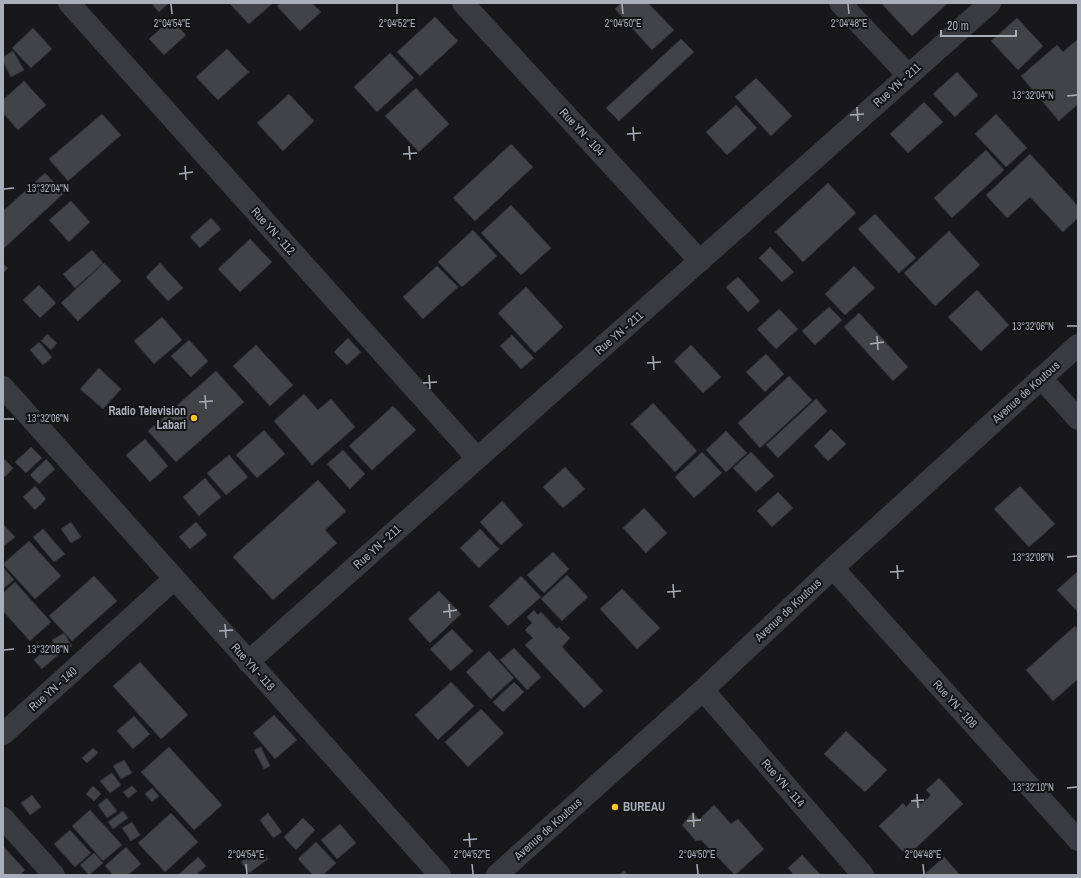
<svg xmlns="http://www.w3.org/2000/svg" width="1081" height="878" viewBox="0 0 1081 878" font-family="'Archivo Narrow',sans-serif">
	<rect width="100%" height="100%" fill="#18181a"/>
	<g fill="#424347" stroke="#323236">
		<polygon points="151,3 169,3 159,12"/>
		<polygon points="229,3 271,3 272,4 249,24"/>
		<polygon points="280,3 312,3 321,12 300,31 277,6"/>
		<polygon points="621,3 648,3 674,30 652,50 615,9"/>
		<polygon points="881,3 948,3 912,36"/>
		<polygon points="435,17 458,41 420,76 397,52"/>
		<polygon points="1017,18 1043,46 1018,70 991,41"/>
		<polygon points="171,19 186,35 164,55 149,39"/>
		<polygon points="33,28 52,49 31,68 12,48"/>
		<polygon points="681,39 694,52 619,121 606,108"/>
		<polygon points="1078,39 1078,104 1059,121 1021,76 1057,45 1063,52"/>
		<polygon points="227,49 249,72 218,100 196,77"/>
		<polygon points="13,51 24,70 11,77 3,62 3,57"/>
		<polygon points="390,53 414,78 377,112 354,87"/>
		<polygon points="957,72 978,95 955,117 933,94"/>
		<polygon points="756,78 792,116 771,136 735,97"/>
		<polygon points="24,81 46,105 18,130 3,113 3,100"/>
		<polygon points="416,88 449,124 419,152 385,116"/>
		<polygon points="289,94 314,121 283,151 257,123"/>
		<polygon points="924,102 943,122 908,153 890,134"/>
		<polygon points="736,105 757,128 727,155 706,132"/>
		<polygon points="102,114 121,135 68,181 49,159"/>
		<polygon points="996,114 1027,148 1006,167 975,134"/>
		<polygon points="511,144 533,167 475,221 453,198"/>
		<polygon points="986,150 1004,170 952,218 934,198"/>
		<polygon points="1030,154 1078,206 1078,218 1063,232 1030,197 1007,218 986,195"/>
		<polygon points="45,173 64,193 3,249 3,211"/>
		<polygon points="828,183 856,213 803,262 775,232"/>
		<polygon points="71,201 90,222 69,242 49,220"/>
		<polygon points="511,205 551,248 521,275 481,233"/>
		<polygon points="875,214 916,258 899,273 858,229"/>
		<polygon points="211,218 221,229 200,248 190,237"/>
		<polygon points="473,230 497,256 462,287 438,262"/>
		<polygon points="949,231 980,265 935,306 904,273"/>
		<polygon points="250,239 272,262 240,292 218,269"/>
		<polygon points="770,247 794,272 782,282 759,258"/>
		<polygon points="92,250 103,263 75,288 63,274"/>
		<polygon points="104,263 121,281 78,321 61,303"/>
		<polygon points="160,263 183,288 168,301 146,277"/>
		<polygon points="3,264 8,268 3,273"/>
		<polygon points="437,266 458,287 423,319 403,297"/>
		<polygon points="854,266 875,288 845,315 825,294"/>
		<polygon points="738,277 760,301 748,312 726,287"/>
		<polygon points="39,285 56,303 40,318 23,300"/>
		<polygon points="526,287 563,327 535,353 498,313"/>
		<polygon points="977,290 1009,325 981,351 948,317"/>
		<polygon points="829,307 842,320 815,345 802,331"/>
		<polygon points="779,309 798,329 776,349 757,329"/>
		<polygon points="859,313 908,367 893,381 844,327"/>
		<polygon points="162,317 182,340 154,364 134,341"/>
		<polygon points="47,334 57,343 51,350 41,341"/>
		<polygon points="512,335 534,358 521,369 500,346"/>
		<polygon points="348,338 361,352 347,365 334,352"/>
		<polygon points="189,340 208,361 191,377 171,356"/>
		<polygon points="39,342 52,357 43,365 30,350"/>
		<polygon points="256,345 293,385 270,406 233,366"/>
		<polygon points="691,345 721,377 703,393 674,361"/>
		<polygon points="766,354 784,374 765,392 746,372"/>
		<polygon points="99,368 121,389 103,409 80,389"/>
		<polygon points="216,371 244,402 176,462 148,431"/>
		<polygon points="789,376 812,400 760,448 738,423"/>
		<polygon points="304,394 318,410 331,399 355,427 312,465 274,421"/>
		<polygon points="816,399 827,411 778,458 766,445"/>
		<polygon points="653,403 697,451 675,472 631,424"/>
		<polygon points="393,406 416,430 372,470 349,446"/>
		<polygon points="831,429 846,444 828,461 814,446"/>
		<polygon points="264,430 285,454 257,478 236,455"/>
		<polygon points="726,431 747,453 726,472 706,450"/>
		<polygon points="145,439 168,466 150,482 126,455"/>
		<polygon points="31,447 42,458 26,473 15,462"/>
		<polygon points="343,450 365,474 350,489 327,464"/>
		<polygon points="702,452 722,473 694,498 675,477"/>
		<polygon points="751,452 774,476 756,492 733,468"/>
		<polygon points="229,455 248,477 226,495 207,473"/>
		<polygon points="3,458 13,468 5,477 3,475"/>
		<polygon points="46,459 55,469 39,484 30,475"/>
		<polygon points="565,467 585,489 563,508 543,487"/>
		<polygon points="205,478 221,497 199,516 183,497"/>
		<polygon points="318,480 346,511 325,530 337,543 273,600 233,557"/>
		<polygon points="35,486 46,499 35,510 23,497"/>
		<polygon points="1020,486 1055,524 1029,547 994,509"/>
		<polygon points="778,492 793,508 772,527 757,511"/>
		<polygon points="502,501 523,525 501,545 480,522"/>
		<polygon points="644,508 667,533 646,553 623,528"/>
		<polygon points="71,522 81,537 71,543 61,529"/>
		<polygon points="196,522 207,535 190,549 179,537"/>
		<polygon points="3,524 15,537 3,547"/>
		<polygon points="43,529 65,554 54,562 33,537"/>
		<polygon points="480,529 499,549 479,568 460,548"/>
		<polygon points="29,541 61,576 35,599 3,564"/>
		<polygon points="553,552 569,569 544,593 527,575"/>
		<polygon points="3,567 14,580 3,589"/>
		<polygon points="1078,571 1078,612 1057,590"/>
		<polygon points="567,575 588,597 562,621 541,599"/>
		<polygon points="94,576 117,601 72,641 49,616"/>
		<polygon points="521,576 541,597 508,626 489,606"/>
		<polygon points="15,582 51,622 30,641 3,611 3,593"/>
		<polygon points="622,589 660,628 637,649 600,609"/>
		<polygon points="439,591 461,614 430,643 408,619"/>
		<polygon points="534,610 538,615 541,612 557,629 559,627 570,638 562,647 603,691 584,708 525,645 533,638 525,630 532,623 527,617"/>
		<polygon points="1075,626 1078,630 1078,679 1053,701 1026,670"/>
		<polygon points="452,629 473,651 451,671 430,649"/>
		<polygon points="64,633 72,646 60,653 52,640"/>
		<polygon points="51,644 60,653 42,669 34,660"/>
		<polygon points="514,648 541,677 527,690 500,660"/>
		<polygon points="489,651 514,678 491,699 466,672"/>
		<polygon points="140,662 188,715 161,739 113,686"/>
		<polygon points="451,682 474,706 438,740 415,715"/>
		<polygon points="514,682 524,692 503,712 493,702"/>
		<polygon points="481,709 504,733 468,767 445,742"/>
		<polygon points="274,715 297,740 275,759 253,733"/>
		<polygon points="134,716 150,734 133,749 117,731"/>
		<polygon points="846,731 887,770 865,792 824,754"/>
		<polygon points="169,747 222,805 194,830 141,772"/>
		<polygon points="261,747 270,766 264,769 254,750"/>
		<polygon points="93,748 98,753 87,763 82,758"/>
		<polygon points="124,760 132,773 121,779 113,766"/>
		<polygon points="112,773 121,785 110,793 100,781"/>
		<polygon points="939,778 963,804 907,856 879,826 903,803 906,807 915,798 921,804 931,795 926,790"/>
		<polygon points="93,786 101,794 94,801 86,794"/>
		<polygon points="132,786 137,791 128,798 123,792"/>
		<polygon points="152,788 159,796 152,802 145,794"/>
		<polygon points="32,795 41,807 30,815 21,803"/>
		<polygon points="107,798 117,811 107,818 98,805"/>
		<polygon points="714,805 731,824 738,819 764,849 735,875 701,840 696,841 682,825 693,812 699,820"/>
		<polygon points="90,810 122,845 103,861 72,826"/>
		<polygon points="123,811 128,818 113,829 108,822"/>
		<polygon points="171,813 198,842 165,872 138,843"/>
		<polygon points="268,813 282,832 273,838 260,820"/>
		<polygon points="303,818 315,830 296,850 284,837"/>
		<polygon points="132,822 140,835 131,841 122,828"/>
		<polygon points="340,824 356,843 337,859 321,840"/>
		<polygon points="70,830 91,853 75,867 54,844"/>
		<polygon points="316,842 336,863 323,875 313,875 298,859"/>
		<polygon points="3,846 25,870 20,875 3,875"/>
		<polygon points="126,847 141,864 128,875 113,875 105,866"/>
		<polygon points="260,848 268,859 249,873 241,862"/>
		<polygon points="94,853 103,863 89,875 80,865"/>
		<polygon points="802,855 821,875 794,875 788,868"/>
		<polygon points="198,857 206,866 196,875 178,875"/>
		<polygon points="944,857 960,875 924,875"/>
		<polygon points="624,871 628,875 619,875"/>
	</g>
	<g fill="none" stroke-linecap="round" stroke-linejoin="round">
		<g stroke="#3a3b41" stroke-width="22">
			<polyline points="69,3 477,458"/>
			<polyline points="463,3 700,261"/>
			<polyline points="840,3 908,75"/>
			<polyline points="1041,378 1078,419"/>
			<polyline points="3,387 440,875"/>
			<polyline points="833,568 1078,840"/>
			<polyline points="248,662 990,3"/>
			<polyline points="703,690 863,875"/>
			<polyline points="3,734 174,579"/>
			<polyline points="3,818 54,875"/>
			<polyline points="497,875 703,690 833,568 1078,345"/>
		</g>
	</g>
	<path fill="none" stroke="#a9aebb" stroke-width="1.5" d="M171,4L172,14M397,4V14M622,4L623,14M848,4L849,14M1067,96L1077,95M857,107L858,121M850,115L864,114M633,127L634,141M627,134L641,133M409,146L410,160M403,154L417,153M185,166L186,180M179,174L193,172M4,189L14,188M1067,326H1077M877,336L878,350M870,344L884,342M653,356L654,370M647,363L661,362M429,375L430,389M423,383L437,382M205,395L206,409M199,402L213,401M4,419H14M1067,557L1077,556M897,565L898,579M890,572L904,571M673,584L674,598M667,592L681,591M449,604L450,618M443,612L457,610M225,624L226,638M219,631L233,630M4,650L14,649M1067,788L1077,787M917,794L918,808M911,801L924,800M693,813L694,827M687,821L701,820M469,833L470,847M463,840L477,839M246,864L247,874M472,864L473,874M697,864L698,874M923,864L924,874"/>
	<g fill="#fdc22c" stroke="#131315" stroke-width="1.5">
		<circle cx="194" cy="418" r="4"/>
		<circle cx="615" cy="807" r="4"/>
	</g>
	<g text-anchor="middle" stroke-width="4" stroke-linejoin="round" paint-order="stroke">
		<g font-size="12" fill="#a9aebb" stroke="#131315">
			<text transform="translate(897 85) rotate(-42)" y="4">Rue YN - 211</text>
			<text transform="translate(582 132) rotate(47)" y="4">Rue YN - 104</text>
			<text transform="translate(273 231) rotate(48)" y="4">Rue YN - 112</text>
			<text transform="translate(619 333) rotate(-41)" y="4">Rue YN - 211</text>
			<text transform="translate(1026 392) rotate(-42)" y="4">Avenue de Koutous</text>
			<text transform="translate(377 547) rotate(-42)" y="4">Rue YN - 211</text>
			<text transform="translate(788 610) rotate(-43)" y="4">Avenue de Koutous</text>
			<text transform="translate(253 667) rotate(48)" y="4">Rue YN - 118</text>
			<text transform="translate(53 689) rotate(-42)" y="4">Rue YN - 140</text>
			<text transform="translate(955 704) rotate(48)" y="4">Rue YN - 108</text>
			<text transform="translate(783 783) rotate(49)" y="4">Rue YN - 114</text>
			<text transform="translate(548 829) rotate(-42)" y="4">Avenue de Koutous</text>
		</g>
		<g font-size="12" font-weight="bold" fill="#a9aebb" stroke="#131315" text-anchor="end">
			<text x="186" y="415">Radio Television<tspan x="186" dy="14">Labari</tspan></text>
			<text x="623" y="811" text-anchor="start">BUREAU</text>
		</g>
	</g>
	<g font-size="10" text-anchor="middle" fill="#a9aebb" stroke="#131315" stroke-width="4" stroke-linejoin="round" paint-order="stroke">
		<text x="172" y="27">2°04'54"E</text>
		<text x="397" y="27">2°04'52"E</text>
		<text x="623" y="27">2°04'50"E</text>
		<text x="849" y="27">2°04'48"E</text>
		<text x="1033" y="99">13°32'04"N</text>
		<text x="48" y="192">13°32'04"N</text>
		<text x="1033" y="330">13°32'06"N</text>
		<text x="48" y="422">13°32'06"N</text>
		<text x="1033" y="561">13°32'08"N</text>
		<text x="48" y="653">13°32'08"N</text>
		<text x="1033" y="791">13°32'10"N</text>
		<text x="246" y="858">2°04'54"E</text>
		<text x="472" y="858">2°04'52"E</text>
		<text x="697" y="858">2°04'50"E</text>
		<text x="923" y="858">2°04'48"E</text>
	</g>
	<rect width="1081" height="878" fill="none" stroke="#a9aebb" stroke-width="8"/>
	<path d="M941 30v6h75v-6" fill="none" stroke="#a9aebb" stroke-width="2"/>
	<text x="947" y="30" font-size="12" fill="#a9aebb" stroke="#131315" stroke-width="3" paint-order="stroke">20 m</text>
</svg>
